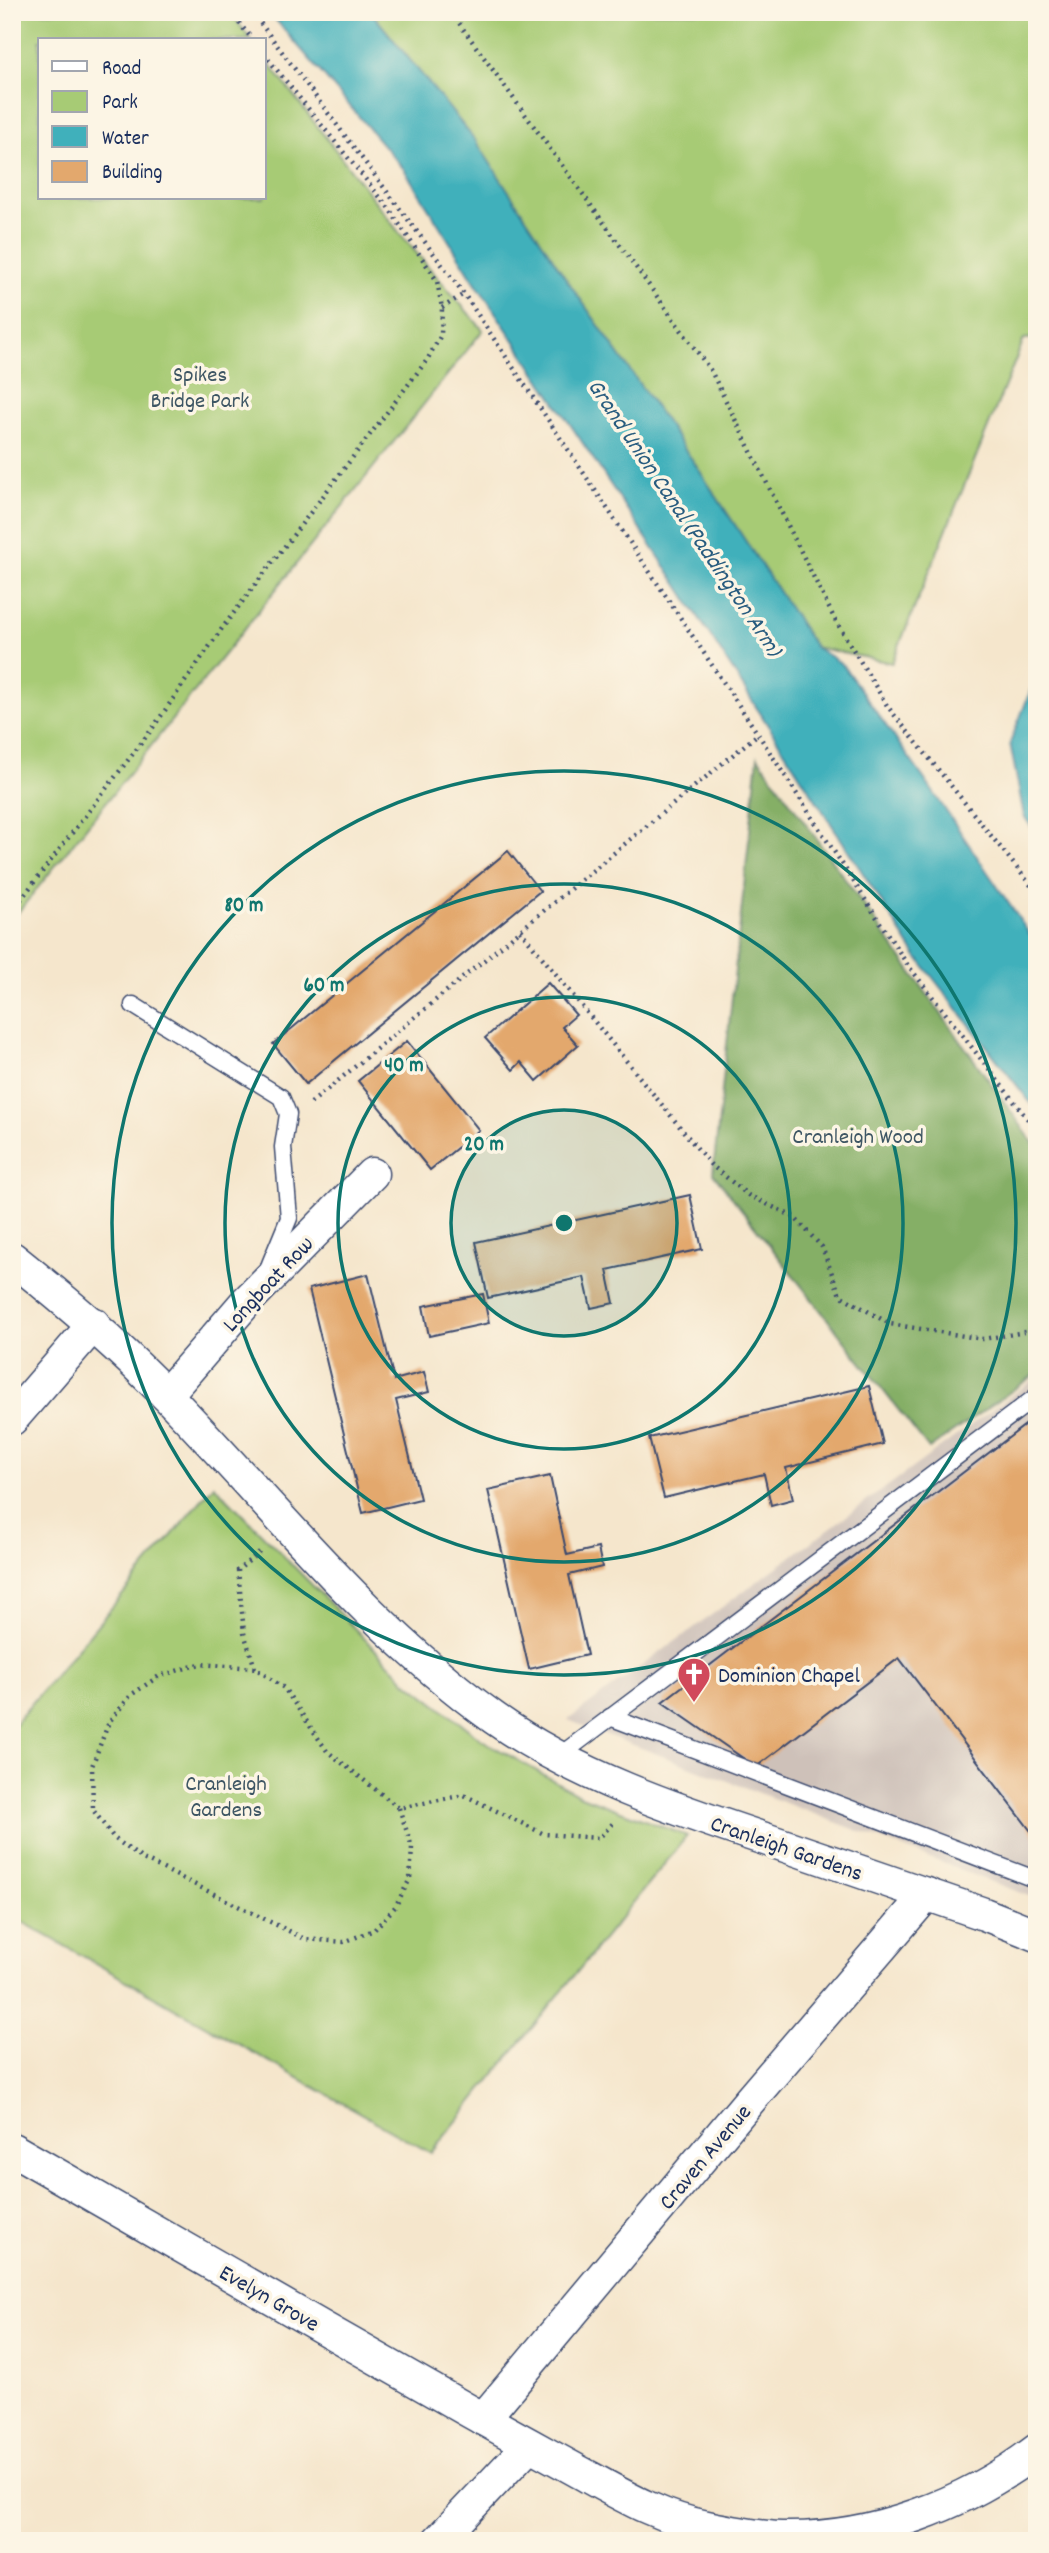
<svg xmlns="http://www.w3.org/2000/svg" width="1049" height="2553" viewBox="0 0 1049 2553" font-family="Dekko,sans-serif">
	<rect width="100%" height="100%" fill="#fcf5e5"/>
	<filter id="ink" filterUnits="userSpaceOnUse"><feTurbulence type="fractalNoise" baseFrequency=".0143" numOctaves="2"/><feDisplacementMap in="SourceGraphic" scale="14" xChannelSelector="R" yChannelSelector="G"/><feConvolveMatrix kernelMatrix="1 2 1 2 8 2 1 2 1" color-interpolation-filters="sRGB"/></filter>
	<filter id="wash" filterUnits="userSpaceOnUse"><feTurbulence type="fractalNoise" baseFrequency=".00686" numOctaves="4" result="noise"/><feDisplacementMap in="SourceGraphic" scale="28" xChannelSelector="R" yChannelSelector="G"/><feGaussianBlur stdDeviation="1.57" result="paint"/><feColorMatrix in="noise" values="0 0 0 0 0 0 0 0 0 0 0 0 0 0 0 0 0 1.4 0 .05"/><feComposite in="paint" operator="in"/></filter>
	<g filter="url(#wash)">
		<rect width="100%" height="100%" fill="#f5e6cc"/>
		<polygon fill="#cec1b9" points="1037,1377 1037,1899 568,1720 930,1455"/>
		<g fill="#a7cb75" stroke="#617d6a" stroke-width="2">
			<polygon points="12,12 230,12 251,40 40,40 40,198 264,198 264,57 401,235 483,330 12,920"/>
			<polygon points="371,12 1037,12 1037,338 1024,339 892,663 815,647 695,464 565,277 475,140"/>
			<polygon points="214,1485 406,1681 482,1740 581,1796 687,1836 431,2153 12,1916 12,1727"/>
		</g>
		<polygon fill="#85af66" stroke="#506f62" stroke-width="2" points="758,757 1037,1148 1037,1373 929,1449 713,1173"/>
		<g fill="#40b0bb" stroke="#2e708c" stroke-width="2">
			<polygon points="269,12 371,12 475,140 565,277 695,464 815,647 842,664 925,780 1037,945 1037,1111 916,956 681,590 473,279 404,169"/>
			<polygon points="1037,674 1037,835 1024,816 1010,743"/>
		</g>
		<g id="blocks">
			<g fill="#e3a86d">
				<polygon points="508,851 540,891 306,1084 273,1044"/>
				<polygon points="548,983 576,1015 562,1027 578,1045 537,1081 521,1062 513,1070 485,1038"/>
				<polygon points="407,1041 479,1130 430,1170 358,1081"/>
				<polygon points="690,1195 702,1249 607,1270 614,1303 591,1308 584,1277 488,1298 476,1242"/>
				<polygon points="368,1274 394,1380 424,1372 429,1392 396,1400 420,1499 363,1513 309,1289"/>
				<polygon points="483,1294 489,1323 429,1336 423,1306"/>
				<polygon points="869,1386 883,1444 786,1468 793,1499 771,1505 764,1474 664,1498 649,1438"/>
				<polygon points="1037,1416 1037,1839 899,1658 756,1767 662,1702"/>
				<polygon points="550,1476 567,1555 598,1548 602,1567 569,1575 587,1655 529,1669 488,1490"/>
			</g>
		</g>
	</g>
	<g filter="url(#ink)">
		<use href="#blocks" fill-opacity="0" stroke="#3c4a6e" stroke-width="2"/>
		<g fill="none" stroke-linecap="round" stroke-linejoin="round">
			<defs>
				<g id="service">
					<polyline points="133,1005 281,1097 288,1114 283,1147 289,1218 270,1264"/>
					<polyline points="610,1717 1037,1880"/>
					<polyline points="558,1757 1037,1396"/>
				</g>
				<g id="minor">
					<path d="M12,1258C66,1301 117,1344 165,1394C272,1504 368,1628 494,1718C576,1776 674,1809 768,1840C840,1865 912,1889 984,1914L1037,1935"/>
					<polyline points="166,1395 247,1301 372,1174"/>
					<polyline points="12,1419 94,1324"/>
					<path d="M12,2149C160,2234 307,2319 455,2403C495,2426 536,2448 576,2470C618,2493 659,2518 707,2527C731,2532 756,2537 781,2538C872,2540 965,2505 1037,2450"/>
					<polyline points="483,2419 750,2100 927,1894"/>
					<polyline points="438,2541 529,2445"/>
				</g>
			</defs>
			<use href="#service" stroke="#3c4a6e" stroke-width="19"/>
			<use href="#minor" stroke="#3c4a6e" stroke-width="35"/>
			<g stroke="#3c4a6e" stroke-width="4.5" stroke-dasharray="2 5" stroke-linecap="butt">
				<polyline points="230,12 253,40"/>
				<polyline points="252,12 464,294 758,734 907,964 1037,1131"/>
				<polyline points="451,12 711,371 834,618 888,707 1037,893"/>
				<polyline points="442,308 464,294"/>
				<polyline points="12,911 152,729 223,627 427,360 441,335 442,308 437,281 388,207 264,54"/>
				<polyline points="520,930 710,1164 748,1195 794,1217 822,1247 840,1295 890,1324 983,1339 1037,1330"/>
				<polyline points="311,1103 758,734"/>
				<polyline points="255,1668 244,1633 238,1570 262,1550"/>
				<polyline points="399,1808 412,1847 410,1879 395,1907 374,1930 344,1942 305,1939 141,1858 114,1838 93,1810 92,1766 109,1722 131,1695 159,1676 200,1664 255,1668 284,1688 327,1751 399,1808 464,1795 544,1834 599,1838 615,1821"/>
			</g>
			<use href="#service" stroke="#fff" stroke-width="16"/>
			<use href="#minor" stroke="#fff" stroke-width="32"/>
		</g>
	</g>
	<circle cx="564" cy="1223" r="113" fill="#0f766e" fill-opacity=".12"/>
	<g fill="none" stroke="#0f766e" stroke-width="3.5">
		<circle cx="564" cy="1223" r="113"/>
		<circle cx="564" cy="1223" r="226"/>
		<circle cx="564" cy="1223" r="339"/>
		<circle cx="564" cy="1223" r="452"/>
	</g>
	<defs>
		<symbol id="church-pin" viewBox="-11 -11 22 30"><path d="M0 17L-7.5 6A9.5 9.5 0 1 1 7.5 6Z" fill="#d1495b" stroke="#fcf5e5"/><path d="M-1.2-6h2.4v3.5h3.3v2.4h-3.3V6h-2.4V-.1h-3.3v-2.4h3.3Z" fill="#fff"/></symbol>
	</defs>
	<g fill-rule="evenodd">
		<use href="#church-pin" x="675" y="1655" width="38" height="52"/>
	</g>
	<g text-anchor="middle" stroke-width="7" stroke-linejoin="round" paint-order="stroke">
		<g font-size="23" fill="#3e5664" stroke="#fcf5e5">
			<text x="200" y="381">Spikes<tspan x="200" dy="26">Bridge Park</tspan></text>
			<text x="858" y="1143">Cranleigh Wood</text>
			<text x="226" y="1790">Cranleigh<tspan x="226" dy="26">Gardens</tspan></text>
		</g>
		<g font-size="23" fill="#1b2f5e" stroke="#fcf5e5">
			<text transform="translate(267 1283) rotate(-47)" y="8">Longboat Row</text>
			<text transform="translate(787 1847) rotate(19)" y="8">Cranleigh Gardens</text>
			<text transform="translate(704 2156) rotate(-50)" y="8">Craven Avenue</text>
			<text transform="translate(270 2297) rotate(30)" y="8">Evelyn Grove</text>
		</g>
		<g font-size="23" fill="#1b2f5e" stroke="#fcf5e5" text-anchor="start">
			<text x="718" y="1682">Dominion Chapel</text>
		</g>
		<g font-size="24" font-style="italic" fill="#285c7f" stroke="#fcf5e5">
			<text transform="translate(686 517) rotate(56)" y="8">Grand Union Canal (Paddington Arm)</text>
		</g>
	</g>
	<circle cx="564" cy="1223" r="10" fill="#0f766e" stroke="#fcf5e5" stroke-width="3.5"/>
	<g font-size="21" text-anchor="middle" font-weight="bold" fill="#0f766e" stroke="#fcf5e5" stroke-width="7" stroke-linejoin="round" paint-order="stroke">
		<text x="244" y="911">80 m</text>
		<text x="324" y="991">60 m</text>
		<text x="404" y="1071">40 m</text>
		<text x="484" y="1150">20 m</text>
	</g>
	<rect width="1049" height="2553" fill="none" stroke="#fcf5e5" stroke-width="42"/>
	<rect x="38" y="38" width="228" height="161" fill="#fcf5e5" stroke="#a2a6af" stroke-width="2"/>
	<rect x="52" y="61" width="35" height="10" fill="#ffffff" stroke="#a2a6af" stroke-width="2"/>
	<text x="102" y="74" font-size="21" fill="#1b2f5e">Road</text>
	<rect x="52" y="91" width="35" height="21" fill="#a7cb75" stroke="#a2a6af" stroke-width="2"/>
	<text x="102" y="108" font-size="21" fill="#1b2f5e">Park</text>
	<rect x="52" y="126" width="35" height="21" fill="#40b0bb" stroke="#a2a6af" stroke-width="2"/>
	<text x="102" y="144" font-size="21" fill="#1b2f5e">Water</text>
	<rect x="52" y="161" width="35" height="21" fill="#e3a86d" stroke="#a2a6af" stroke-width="2"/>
	<text x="102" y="178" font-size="21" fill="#1b2f5e">Building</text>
</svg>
